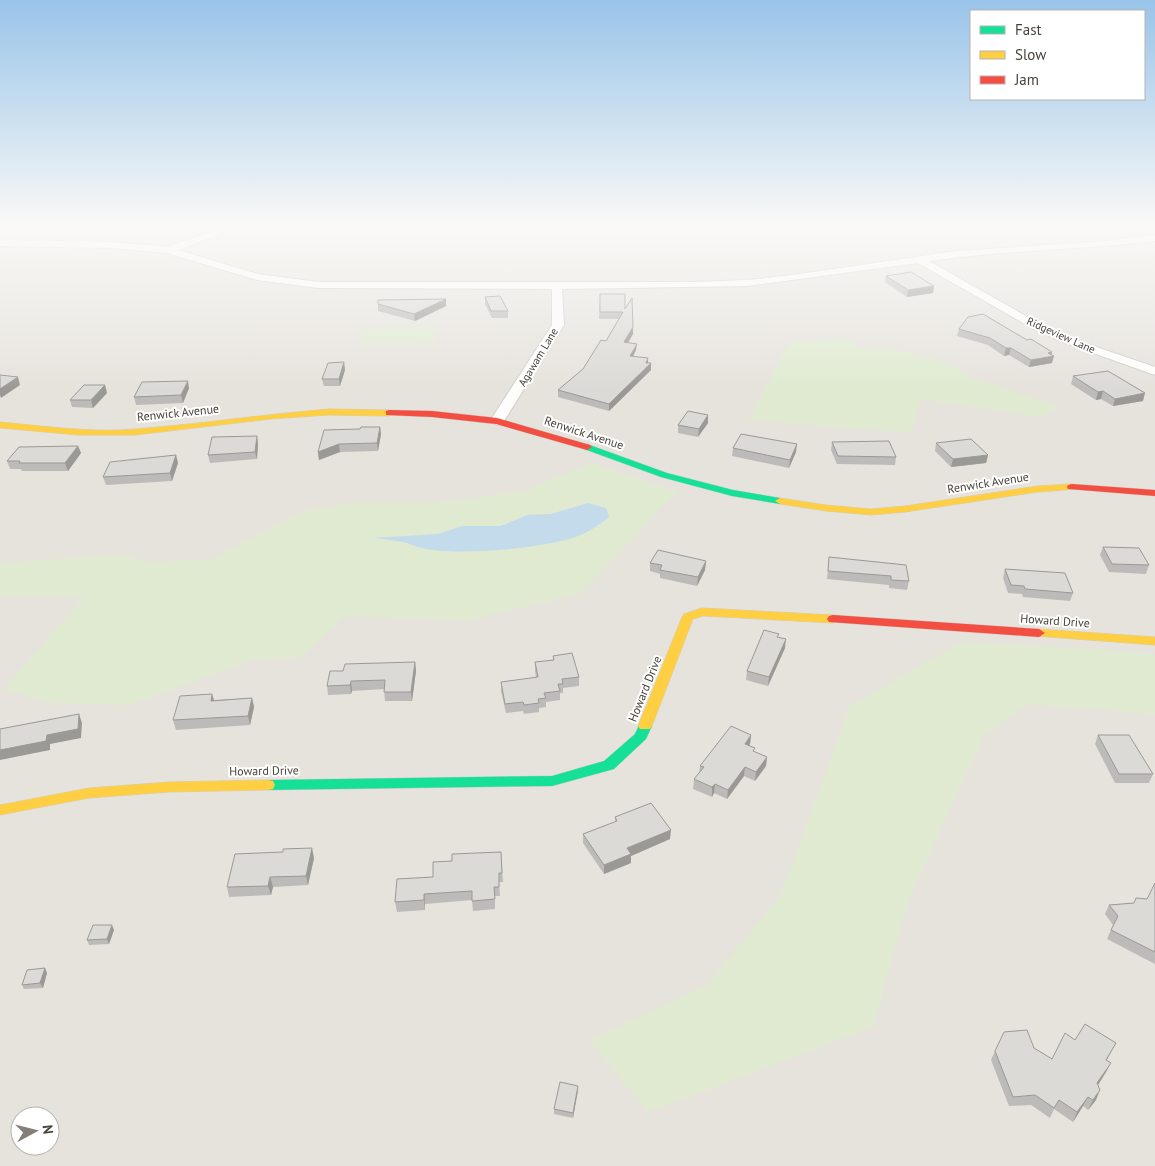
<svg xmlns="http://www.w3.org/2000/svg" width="1155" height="1166" viewBox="0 0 1155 1166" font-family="'PT Sans',sans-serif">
	<rect width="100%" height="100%" fill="#f3f1ee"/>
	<path fill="#e6e3dd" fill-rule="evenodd" d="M0,226H1155V1166H0ZM20,1116H50V1146H20Z"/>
	<g fill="#e0ead1" fill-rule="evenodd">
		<polygon points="435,327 434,343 359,345 362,329"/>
		<polygon points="848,338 857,348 886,348 941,360 975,379 1057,406 1042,417 921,399 911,433 748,420 789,342"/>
		<path d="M592,463L677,492L580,594L468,620L345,616L301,657L251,660L130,705L54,703L3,689L84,597L0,596V563L121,555L145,562L209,560L307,510L356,503H436L524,491ZM588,503L570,539C527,546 464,557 421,548C414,547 409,543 403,542C394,540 385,540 376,538L438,534L462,526H501L527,515L551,514Z"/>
		<polygon points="962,642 1107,650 1155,655 1155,714 1029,704 985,734 909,898 873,1027 648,1112 590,1040 707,985 781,895 850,706"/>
	</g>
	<path fill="#c3dbeb" d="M588,503L606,508L609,517C597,527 584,535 569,539C533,549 458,556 421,548C415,547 409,543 403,542C393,540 383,539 373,538L438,534L462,526H501L527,515L551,514Z"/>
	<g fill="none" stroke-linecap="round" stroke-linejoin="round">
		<defs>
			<path id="street" d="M219,226H230L218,235L178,250L258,274L318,282H695L747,280L793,275L956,251L1095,242L1155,235V241C1080,250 1004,250 929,261L1040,324L1073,339L1155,367V375L1065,343L1032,328L918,263L747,286L562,289L564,325L504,421L497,425L490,421L552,325V289L318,288L257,280L167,253L111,248L0,246V240L111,242L167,247L212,231Z"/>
			<g id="fast">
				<polygon points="587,444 667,473 733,490 780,498 785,501 780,504 732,496 661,477 584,449 584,445"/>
				<polygon points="645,721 650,723 652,726 646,739 614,769 552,786 268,790 263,789 261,785 263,781 268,780 552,776 604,761 635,734 640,723"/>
			</g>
			<g id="slow">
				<path d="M329,409L389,410L393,413L389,416L329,415L271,419L135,435H78L0,428V422C45,426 91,433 136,429C201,424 265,414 329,409Z"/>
				<polygon points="1072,484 1076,485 1077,487 1076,489 1038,492 905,512 871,515 826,511 780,504 775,501 780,498 826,505 871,509 905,506 1038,486"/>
				<polygon points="702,608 833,615 839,619 833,623 703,616 693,619 652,726 650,729 640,729 638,726 682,617 684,614"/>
				<polygon points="1039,629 1155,637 1155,645 1035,636 1033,633"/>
				<polygon points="268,780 273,781 275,785 273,789 268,790 169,792 89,798 0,815 0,805 89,788 169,782"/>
			</g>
			<g id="jam">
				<polygon points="389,410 432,411 497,418 590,445 592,447 587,450 496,424 432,417 386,415 386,411"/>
				<polygon points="1072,484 1155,490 1155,496 1068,489 1067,487 1068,485"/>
				<polygon points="833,615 1039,629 1045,633 1039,637 829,622 827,619 829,616"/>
			</g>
		</defs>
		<use href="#street" stroke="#d1cfcb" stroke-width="2"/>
		<use href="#fast" stroke="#d1cec5" stroke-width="1"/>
		<use href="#slow" stroke="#d1cec5" stroke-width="1"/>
		<use href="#jam" stroke="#d1cec5" stroke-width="1"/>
		<use href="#street" fill="#fdfdfc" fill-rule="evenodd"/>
		<use href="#fast" fill="#16e098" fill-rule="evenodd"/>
		<use href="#slow" fill="#ffcf43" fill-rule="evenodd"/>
		<use href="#jam" fill="#f24e42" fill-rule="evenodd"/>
	</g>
	<g fill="#bdbbb9">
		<polygon points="886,276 934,286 933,293 907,297 885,282"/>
		<polygon points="600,294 625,309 633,334 628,343 636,350 633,356 648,363 651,370 609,411 558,397 558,390 583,369 606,341 619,319 599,319"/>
		<polygon points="485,297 508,311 508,318 492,318 485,304"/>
		<polygon points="446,299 446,306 415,321 378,311 378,304"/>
		<polygon points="959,329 1052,354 1052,363 1029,367 1009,355 1004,356 988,345 957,336"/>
		<polygon points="344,362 345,370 340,386 324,386 322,379"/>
		<polygon points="1073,376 1143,401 1113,406 1101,399 1096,400 1071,384"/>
		<polygon points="105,385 107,393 93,408 72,407 70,400"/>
		<polygon points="189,388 183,403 136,405 134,397"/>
		<polygon points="708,423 698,437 678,433 678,425"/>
		<polygon points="380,427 381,434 378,451 340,452 319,460 318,452 360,429"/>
		<polygon points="257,436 258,444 257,459 210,463 208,455"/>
		<polygon points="832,442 896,457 895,465 837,464 831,450"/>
		<polygon points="936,443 988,455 986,463 951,467 935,451"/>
		<polygon points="78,446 81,453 68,471 22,471 21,469 10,469 7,461"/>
		<polygon points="733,448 796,452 789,468 732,456"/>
		<polygon points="176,455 178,463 172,481 106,485 103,477"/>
		<polygon points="1103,547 1149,565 1146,574 1109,572 1100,555"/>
		<polygon points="829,557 909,581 907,590 889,588 889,585 827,579"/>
		<polygon points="706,561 705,570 697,586 660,578 660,574 650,571 650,563"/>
		<polygon points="1005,569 1073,593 1070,601 1023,597 1022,594 1008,593 1003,578"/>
		<polygon points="778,637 785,648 768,686 746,680 747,671"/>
		<polygon points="553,656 579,677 579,686 563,688 563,693 560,693 560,700 546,702 546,707 539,708 539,712 524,714 523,711 506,713 501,691 501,682 536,678 535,671 535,662 553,660"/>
		<polygon points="415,662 416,671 412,701 385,701 384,689 352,691 351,694 328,695 327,686 343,671"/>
		<polygon points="252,698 254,707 250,725 176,730 173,720 214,700"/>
		<polygon points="751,735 750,744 749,745 755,752 767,757 766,766 755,781 744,776 727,799 714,793 712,797 693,789 694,779 699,773 700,766"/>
		<polygon points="1098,735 1153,774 1149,783 1115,783 1095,744"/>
		<polygon points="615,817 670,839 631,856 631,863 604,874 583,843 583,834 615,822"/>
		<polygon points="501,852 503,882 499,882 500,896 495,896 495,909 473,911 472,900 425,904 425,910 397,912 395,902 433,877 452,861"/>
		<polygon points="314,858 308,885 273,887 271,895 229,897 227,887"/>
		<polygon points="1155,883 1155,964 1107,939 1113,925 1105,914 1109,905 1134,903 1147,899"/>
		<polygon points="114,930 109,944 89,945 87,940"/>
		<polygon points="47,973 43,988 24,989 22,985"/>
		<polygon points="1075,1040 1116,1043 1107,1060 1106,1072 1098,1085 1096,1100 1088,1110 1083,1106 1073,1122 1054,1109 1050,1118 1031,1105 1009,1106 991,1060 995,1051 1034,1048 1052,1059"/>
		<polygon points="578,1090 573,1118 554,1114 554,1109"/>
	</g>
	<g fill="#9a9996">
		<polygon points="934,286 933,293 907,297 908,290"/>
		<polygon points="446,299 446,306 415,321 414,314"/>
		<polygon points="633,327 633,334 624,349 624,342"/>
		<polygon points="637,344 636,350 630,363 630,356"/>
		<polygon points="1006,348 1011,348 1009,355 1004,356"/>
		<polygon points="1052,352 1051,356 1054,356 1052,363 1029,367 1031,360 1048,353"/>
		<polygon points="648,358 648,365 651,363 651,370 609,411 609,404 646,363"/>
		<polygon points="344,362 345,370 340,386 339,379"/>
		<polygon points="18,377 20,385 1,398 0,395 0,389"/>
		<polygon points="188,381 189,388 183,403 181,395"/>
		<polygon points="105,385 107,393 93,408 91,400"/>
		<polygon points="1103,391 1101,399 1096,400 1098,392"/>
		<polygon points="1145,393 1143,401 1113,406 1115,399"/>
		<polygon points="708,415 708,423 698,437 699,429"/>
		<polygon points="380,427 381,434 378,451 377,443"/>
		<polygon points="257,436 258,444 257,459 255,452"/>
		<polygon points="339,444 340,452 319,460 318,452"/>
		<polygon points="797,444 796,452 789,468 790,460"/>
		<polygon points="78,446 81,453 68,471 65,463"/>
		<polygon points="176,455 178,463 172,481 170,473"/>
		<polygon points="988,455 986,463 951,467 953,459"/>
		<polygon points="706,561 705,570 697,586 698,577"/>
		<polygon points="786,639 785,648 768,686 769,677"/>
		<polygon points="415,662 416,671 412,701 411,692"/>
		<polygon points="351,681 352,691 351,694 350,685"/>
		<polygon points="212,694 215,703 211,701"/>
		<polygon points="252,698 254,707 250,725 248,716"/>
		<polygon points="79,714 82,723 81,738 50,744 50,750 0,760 0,750 47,735"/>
		<polygon points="751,735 750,744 744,753 745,744"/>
		<polygon points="767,757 766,766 755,781 756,772"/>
		<polygon points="745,767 744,776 727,799 728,790"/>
		<polygon points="715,784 714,793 712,797 712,787"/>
		<polygon points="671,830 670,839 631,856 631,863 604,874 604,865 627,848"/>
		<polygon points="312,848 314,858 308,885 306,876"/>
		<polygon points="270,877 273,887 271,895 268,886"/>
		<polygon points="424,894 425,904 425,910 424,900"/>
		<polygon points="112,925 114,930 109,944 107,939"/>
		<polygon points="45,968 47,973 43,988 40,983"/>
		<polygon points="1111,1063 1106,1072 1093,1093 1097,1083"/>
		<polygon points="578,1086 578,1090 573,1118 573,1113"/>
		<polygon points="1100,1090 1096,1100 1088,1110 1093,1100"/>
		<polygon points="1088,1097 1083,1106 1073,1122 1077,1112"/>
	</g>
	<g fill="#dcdad7" stroke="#9a9996">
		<polygon points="911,272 934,286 908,290 886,276"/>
		<polygon points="600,294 625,294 625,309 632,298 633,327 624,342 637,344 630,356 648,358 646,363 651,363 609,404 558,390 583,369 601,340 606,341 623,312 600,312"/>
		<polygon points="500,296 508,311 491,311 485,297"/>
		<polygon points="446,299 414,314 378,304 378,300"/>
		<polygon points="983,314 1027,340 1031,339 1052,352 1048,353 1054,356 1031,360 1011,348 1006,348 990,338 959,329 968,317"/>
		<polygon points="344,362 339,379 322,379 328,363"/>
		<polygon points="1108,371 1145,393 1115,399 1103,391 1098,392 1073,376"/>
		<polygon points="0,375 18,377 0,389"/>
		<polygon points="188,381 181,395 134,397 142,382"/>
		<polygon points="84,385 105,385 91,400 70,400"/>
		<polygon points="688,411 708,415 699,429 678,425"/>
		<polygon points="361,427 380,427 377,443 339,444 318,452 324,430 360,429"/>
		<polygon points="741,434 797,444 790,460 733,448"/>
		<polygon points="257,436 255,452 208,455 212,437"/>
		<polygon points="971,439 988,455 953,459 936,443"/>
		<polygon points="889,441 896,457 838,456 832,442"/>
		<polygon points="78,446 65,463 19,463 20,461 7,461 19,447"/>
		<polygon points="176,455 170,473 103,477 110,462"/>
		<polygon points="1103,547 1139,548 1149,565 1112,564"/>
		<polygon points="658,550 706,561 698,577 660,570 662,565 650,563"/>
		<polygon points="829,557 906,565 909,581 891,580 891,576 828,571"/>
		<polygon points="1005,569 1065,573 1073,593 1025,589 1024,586 1011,585"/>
		<polygon points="764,630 779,634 777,637 786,639 769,677 747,671"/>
		<polygon points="572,653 579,677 562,679 563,684 558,684 560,691 544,693 546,698 538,699 539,703 524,705 523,702 505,704 501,682 538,677 535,662 554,660 553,656"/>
		<polygon points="415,662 411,692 384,692 385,680 351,681 350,685 327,686 330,671 343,671 345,664"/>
		<polygon points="212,694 211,701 252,698 248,716 173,720 180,696"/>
		<polygon points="79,714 78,729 47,735 46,741 0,750 0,729"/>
		<polygon points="731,726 751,735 745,744 755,748 753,751 767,757 756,772 745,767 728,790 715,784 712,787 694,779 704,767 700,766"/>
		<polygon points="1098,735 1129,735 1153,774 1119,774"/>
		<polygon points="651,803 671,830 627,848 631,854 604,865 583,834 617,821 615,817"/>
		<polygon points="312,848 306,876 270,877 268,886 227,887 235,854 283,852 283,849"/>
		<polygon points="501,852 502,873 499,873 499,887 494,887 495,899 472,901 472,891 424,894 424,900 395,902 397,879 433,877 433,862 452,861 452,854"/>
		<polygon points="1155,883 1155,952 1111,930 1118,916 1109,905 1134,903 1136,898 1147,899"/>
		<polygon points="93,925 112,925 107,939 87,940"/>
		<polygon points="45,968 40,983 22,985 27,970"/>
		<polygon points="1085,1024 1116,1043 1106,1060 1111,1063 1097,1083 1100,1090 1093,1100 1088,1097 1077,1112 1059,1100 1054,1108 1035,1095 1013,1097 995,1051 1004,1032 1027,1030 1034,1048 1052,1059 1065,1033 1075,1040"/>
		<polygon points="560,1082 578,1086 573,1113 554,1109"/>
	</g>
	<linearGradient id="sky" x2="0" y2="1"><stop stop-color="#99c4e9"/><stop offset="0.58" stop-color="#faf9f7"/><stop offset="1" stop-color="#faf9f7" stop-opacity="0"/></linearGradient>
	<rect width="1155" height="389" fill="url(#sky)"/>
	<g text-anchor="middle" stroke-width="4" stroke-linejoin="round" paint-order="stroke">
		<g font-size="11" fill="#48433a" stroke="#fff">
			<text transform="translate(1061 335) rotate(24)" y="4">Ridgeview Lane</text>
			<text transform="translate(538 357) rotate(-59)" y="4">Agawam Lane</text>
		</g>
		<g font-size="12" fill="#48433a" stroke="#fff">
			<text transform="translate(178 413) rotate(-6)" y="4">Renwick Avenue</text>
			<text transform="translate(584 433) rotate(18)" y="4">Renwick Avenue</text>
			<text transform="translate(988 483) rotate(-9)" y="4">Renwick Avenue</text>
			<text transform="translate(1055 621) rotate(4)" y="4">Howard Drive</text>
			<text transform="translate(645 689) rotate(-68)" y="4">Howard Drive</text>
			<text transform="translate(264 771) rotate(-1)" y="4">Howard Drive</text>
		</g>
	</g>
	<rect x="970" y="10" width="175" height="90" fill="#ffffff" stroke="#b6b4b0"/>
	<rect x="980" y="26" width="25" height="8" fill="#16e098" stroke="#b6b4b0"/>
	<text x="1015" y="35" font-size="15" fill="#48433a">Fast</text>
	<rect x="980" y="51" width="25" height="8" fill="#ffcf43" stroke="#b6b4b0"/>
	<text x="1015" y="60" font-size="15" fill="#48433a">Slow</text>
	<rect x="980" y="76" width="25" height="8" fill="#f24e42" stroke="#b6b4b0"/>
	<text x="1015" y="85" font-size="15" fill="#48433a">Jam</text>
	<g transform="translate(35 1131) rotate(83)"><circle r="24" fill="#ffffff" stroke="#b6b4b0"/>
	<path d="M0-4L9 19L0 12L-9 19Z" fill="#848079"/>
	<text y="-8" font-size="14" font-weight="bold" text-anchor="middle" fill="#48433a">N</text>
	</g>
</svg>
